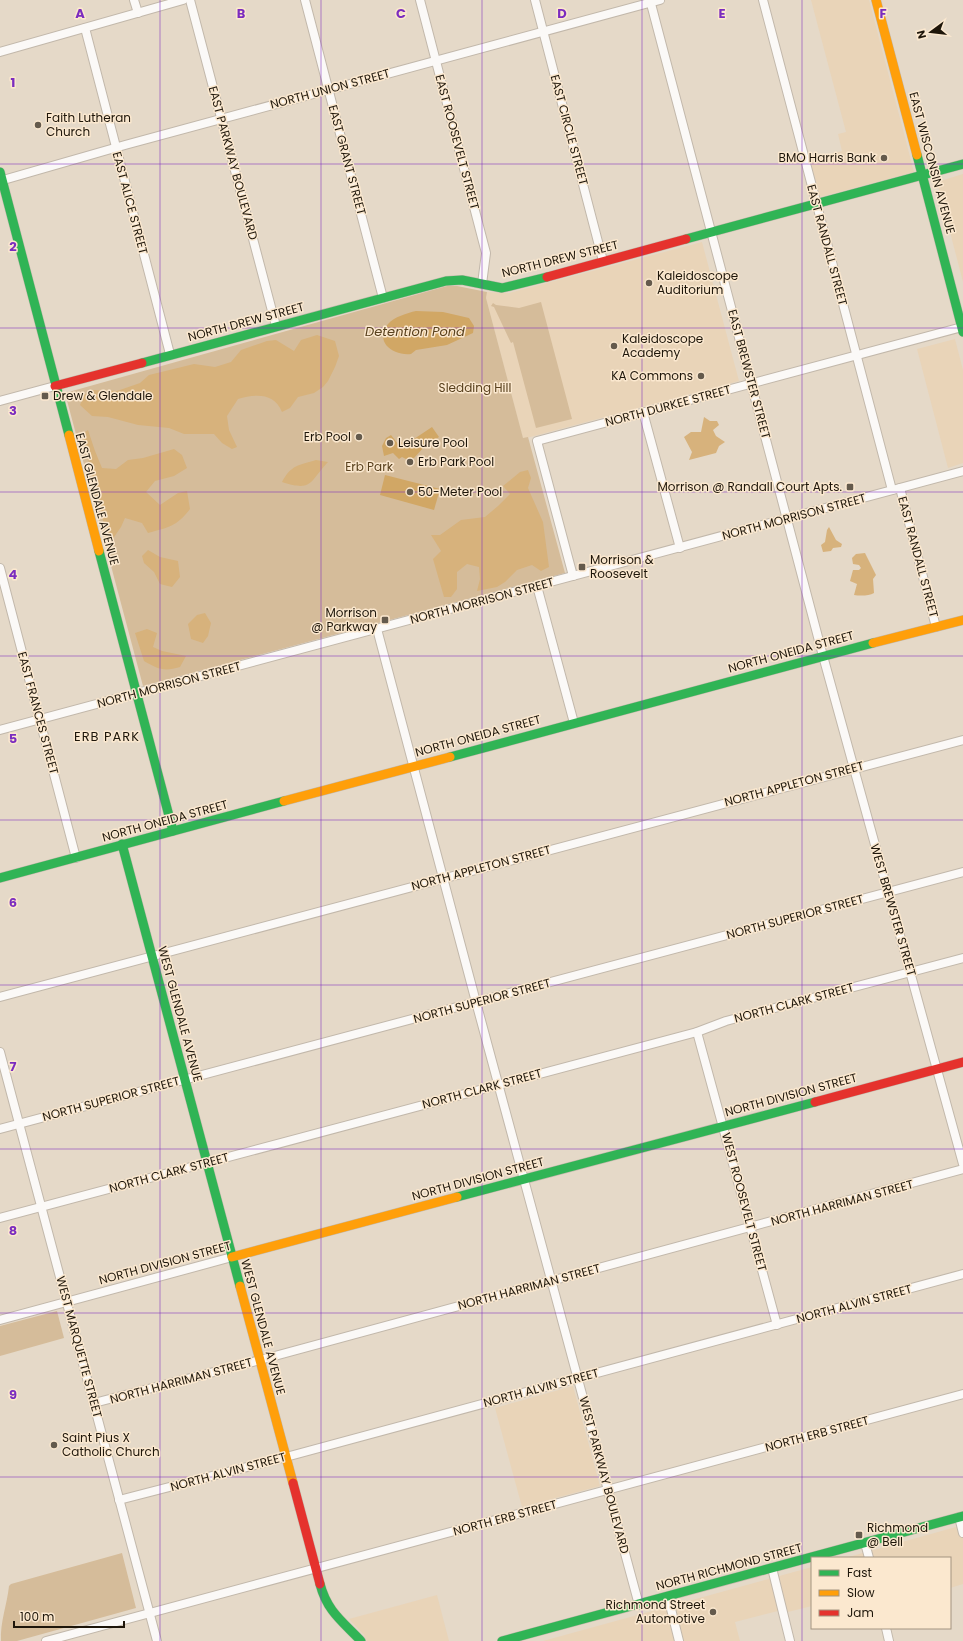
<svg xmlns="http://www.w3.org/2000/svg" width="963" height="1641" viewBox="0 0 963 1641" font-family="Poppins,sans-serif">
	<rect width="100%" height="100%" fill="#e5d9c8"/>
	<g fill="#e9d4b8">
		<polygon points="811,0 869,0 914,172 820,197 810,160 842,151 838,134 846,132"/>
		<polygon points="963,174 963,282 937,182"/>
		<polygon points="702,242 739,381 523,439 486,298 487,292 509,293"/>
		<polygon points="955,339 963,370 963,463 948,468 917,349"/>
		<polygon points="573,1386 600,1486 522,1507 495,1408"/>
		<polygon points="963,1525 963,1584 950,1588 950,1558 845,1558"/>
		<polygon points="812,1567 812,1606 788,1612 778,1611 735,1622 740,1641 543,1641"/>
		<polygon points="437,1595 449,1641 367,1641 364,1635 349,1619"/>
	</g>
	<g fill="#d5bc9a">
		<polygon points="447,286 457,286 487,292 486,298 523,438 528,437 565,573 143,686 65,393"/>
		<polygon points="541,302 572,419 536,428 513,342 511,343 494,307 491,306 493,303 496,305 519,308"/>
		<polygon points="57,1311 64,1338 0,1356 0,1326"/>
		<path d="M122,1553L136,1608L17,1641H1C0,1622 7,1605 9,1586L11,1584Z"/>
	</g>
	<g fill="#d7b27c">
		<path d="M317,335L335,341L339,356L335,367L328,381L323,387L314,393L298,397L290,408L282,412C274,392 255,394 238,399L227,416L229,430L237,447L232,449L222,443L214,434H184L169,428L138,425L108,417L92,416L80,405L84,395L93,390L117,391L140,383L149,375L194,364L215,367L231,362L241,350L267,341L276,340L294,351L301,340Z"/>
		<polygon points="704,417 710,421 717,421 719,425 713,430 716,436 725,442 719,446 716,453 689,460 692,452 684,437 691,432 701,432"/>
		<path d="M88,430L95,451L102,468L116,469L128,460L143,458L174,449L182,455L187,468L174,476L155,481L146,492L160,505L178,493L187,491L190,509C176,527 169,527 148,533L142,523L125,518L121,527L112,540L106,533L82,434Z"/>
		<path d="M316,460L328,462C309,482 313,492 282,482C291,465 299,465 316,460Z"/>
		<polygon points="528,470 531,478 528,488 543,522 549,567 541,571 532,565 517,570 505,582 497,587 477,591 480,579 479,567 467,564 457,572 457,589 451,597 444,597 433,559 441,551 431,535 440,535 461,520 485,517 498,506 510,494 503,486 520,472"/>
		<polygon points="829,527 836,540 842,544 841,547 833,548 831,551 823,552 821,545 825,542 827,530"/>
		<polygon points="148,550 160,557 178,561 180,577 172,587 160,584 154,572 144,563 142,556"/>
		<path d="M865,553L876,575L873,579L874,593C869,596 860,596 854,595L857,584L850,581L853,570H859L861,568L859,565L853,564L852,558L856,554Z"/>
		<polygon points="205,613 211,623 208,636 203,643 191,639 188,624 197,615"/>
		<path d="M147,629L157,633L153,647L162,651L186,656L180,667C164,672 158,669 144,661L135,633Z"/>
	</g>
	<g fill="#d1a765">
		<path d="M416,311L443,312L469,318L474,326L473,333L447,345L416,350L411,354C393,356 374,342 388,324C394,317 407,313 416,311Z"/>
		<polygon points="432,427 439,437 424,447 414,458 406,459 402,457 399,459 393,453 384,456 382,446 386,438 391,435 398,444 399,442 410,443 416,446 417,443 414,439"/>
		<polygon points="385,475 440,489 434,510 380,495"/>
	</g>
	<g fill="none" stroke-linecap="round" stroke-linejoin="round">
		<defs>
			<g id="street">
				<polyline points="134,0 138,13"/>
				<polyline points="190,0 276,326"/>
				<polyline points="305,0 383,298"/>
				<polyline points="420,0 486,253 482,284"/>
				<polyline points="535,0 603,261"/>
				<polyline points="650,0 823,656 963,1164"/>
				<polyline points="763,0 892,490"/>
				<polyline points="85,28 170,354"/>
				<polyline points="0,52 183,0"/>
				<polyline points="0,181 125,145 660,0"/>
				<polyline points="0,401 55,386"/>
				<polyline points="643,412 680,548"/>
				<polyline points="900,488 936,627"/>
				<polyline points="0,568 76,858"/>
				<polyline points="573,576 537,441 962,327"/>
				<polyline points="537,586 574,723"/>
				<polyline points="377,629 476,1002 639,1605"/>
				<polyline points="0,730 963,471"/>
				<polyline points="0,997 963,740"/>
				<polyline points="697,1032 777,1325"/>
				<polyline points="0,1052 157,1641"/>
				<polyline points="0,1129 963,872"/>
				<polyline points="0,1218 697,1032 726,1021 963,958"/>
				<polyline points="0,1320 232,1257"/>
				<polyline points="94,1403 260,1360 963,1169"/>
				<polyline points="119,1500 286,1457 963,1274"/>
				<polyline points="959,1517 963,1533"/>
				<polyline points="865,1543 869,1558"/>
				<polyline points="772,1568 790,1641"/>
				<polyline points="668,1597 679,1641"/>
				<polyline points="886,1628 889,1641"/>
				<polyline points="46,1641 963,1394"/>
			</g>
			<g id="fast">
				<polyline points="917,155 963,332"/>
				<polyline points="0,172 69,435"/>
				<polyline points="686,239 963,164"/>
				<polyline points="142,363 446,281 462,280 502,288 547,277"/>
				<polyline points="99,551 173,831"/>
				<polyline points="450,757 873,643"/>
				<polyline points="122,844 240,1286"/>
				<polyline points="0,878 284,801"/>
				<polyline points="457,1197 815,1102"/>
				<path d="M320,1584C327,1611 342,1621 361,1641"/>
				<polyline points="502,1641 963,1516"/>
			</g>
			<g id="slow">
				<polyline points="876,0 917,155"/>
				<polyline points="69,435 99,551"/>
				<polyline points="873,643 963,620"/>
				<polyline points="284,801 450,757"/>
				<polyline points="232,1257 457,1197"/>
				<polyline points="240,1286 293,1483"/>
			</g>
			<g id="jam">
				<polyline points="547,277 686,239"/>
				<polyline points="55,386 142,363"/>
				<polyline points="815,1102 963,1062"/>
				<polyline points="293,1483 320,1584"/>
			</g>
		</defs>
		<use href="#street" stroke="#c2b8ab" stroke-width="10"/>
		<use href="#fast" stroke="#c2b8ab" stroke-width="10"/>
		<use href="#slow" stroke="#c2b8ab" stroke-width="10"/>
		<use href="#jam" stroke="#c2b8ab" stroke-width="10"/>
		<use href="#street" stroke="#fbf9f7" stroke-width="8"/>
		<use href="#fast" stroke="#30b455" stroke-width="9"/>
		<use href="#slow" stroke="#ff9f0a" stroke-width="9"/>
		<use href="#jam" stroke="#e5322d" stroke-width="9"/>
	</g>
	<path fill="none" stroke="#7b2cbf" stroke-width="1" stroke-opacity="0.55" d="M160,0V1641M321,0V1641M482,0V1641M642,0V1641M802,0V1641M0,164H963M0,328H963M0,492H963M0,656H963M0,820H963M0,985H963M0,1149H963M0,1313H963M0,1477H963"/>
	<g fill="#645a4c" stroke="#fbe8cf" stroke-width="1.5">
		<circle cx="38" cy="125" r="4"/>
		<circle cx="884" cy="158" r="4"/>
		<circle cx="649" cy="283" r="4"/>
		<circle cx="614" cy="346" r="4"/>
		<circle cx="701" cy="376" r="4"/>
		<rect x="41" y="392" width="8" height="8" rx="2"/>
		<circle cx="359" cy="437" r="4"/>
		<circle cx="390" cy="443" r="4"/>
		<circle cx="410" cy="462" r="4"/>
		<rect x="846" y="483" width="8" height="8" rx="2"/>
		<circle cx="410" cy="492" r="4"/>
		<rect x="578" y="563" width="8" height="8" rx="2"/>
		<rect x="381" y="616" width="8" height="8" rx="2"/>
		<circle cx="54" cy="1445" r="4"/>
		<rect x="855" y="1531" width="8" height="8" rx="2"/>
		<circle cx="713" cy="1612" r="4"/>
	</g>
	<g text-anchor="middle" stroke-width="3" stroke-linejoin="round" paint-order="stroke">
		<g font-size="12" fill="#1e160a" stroke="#fbe8cf">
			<text transform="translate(330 89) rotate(-15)" y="4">NORTH UNION STREET</text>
			<text transform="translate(569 130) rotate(75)" y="4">EAST CIRCLE STREET</text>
			<text transform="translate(457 142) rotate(75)" y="4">EAST ROOSEVELT STREET</text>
			<text transform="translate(347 160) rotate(75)" y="4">EAST GRANT STREET</text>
			<text transform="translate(233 163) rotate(75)" y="4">EAST PARKWAY BOULEVARD</text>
			<text transform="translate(932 163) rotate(75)" y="4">EAST WISCONSIN AVENUE</text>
			<text transform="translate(130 203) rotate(75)" y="4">EAST ALICE STREET</text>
			<text transform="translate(827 245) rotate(75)" y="4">EAST RANDALL STREET</text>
			<text transform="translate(560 259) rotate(-14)" y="4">NORTH DREW STREET</text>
			<text transform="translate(246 322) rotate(-15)" y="4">NORTH DREW STREET</text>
			<text transform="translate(749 374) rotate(75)" y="4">EAST BREWSTER STREET</text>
			<text transform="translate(668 406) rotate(-15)" y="4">NORTH DURKEE STREET</text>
			<text transform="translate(97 499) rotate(75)" y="4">EAST GLENDALE AVENUE</text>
			<text transform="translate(794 517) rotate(-15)" y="4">NORTH MORRISON STREET</text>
			<text transform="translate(918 557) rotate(75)" y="4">EAST RANDALL STREET</text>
			<text transform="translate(482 601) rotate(-15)" y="4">NORTH MORRISON STREET</text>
			<text transform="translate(791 652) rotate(-15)" y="4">NORTH ONEIDA STREET</text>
			<text transform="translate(169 685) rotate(-15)" y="4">NORTH MORRISON STREET</text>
			<text transform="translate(38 713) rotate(75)" y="4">EAST FRANCES STREET</text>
			<text transform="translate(478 736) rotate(-15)" y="4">NORTH ONEIDA STREET</text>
			<text transform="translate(794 784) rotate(-15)" y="4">NORTH APPLETON STREET</text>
			<text transform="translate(165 821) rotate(-15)" y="4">NORTH ONEIDA STREET</text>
			<text transform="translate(481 868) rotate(-15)" y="4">NORTH APPLETON STREET</text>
			<text transform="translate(893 910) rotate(74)" y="4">WEST BREWSTER STREET</text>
			<text transform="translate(795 917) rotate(-15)" y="4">NORTH SUPERIOR STREET</text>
			<text transform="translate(482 1001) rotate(-15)" y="4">NORTH SUPERIOR STREET</text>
			<text transform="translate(794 1003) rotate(-15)" y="4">NORTH CLARK STREET</text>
			<text transform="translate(180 1014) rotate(75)" y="4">WEST GLENDALE AVENUE</text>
			<text transform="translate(482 1089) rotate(-15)" y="4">NORTH CLARK STREET</text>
			<text transform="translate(791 1095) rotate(-15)" y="4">NORTH DIVISION STREET</text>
			<text transform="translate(111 1099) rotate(-15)" y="4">NORTH SUPERIOR STREET</text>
			<text transform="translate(169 1173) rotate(-15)" y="4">NORTH CLARK STREET</text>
			<text transform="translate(478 1179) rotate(-15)" y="4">NORTH DIVISION STREET</text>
			<text transform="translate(744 1202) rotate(75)" y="4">WEST ROOSEVELT STREET</text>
			<text transform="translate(842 1203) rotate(-15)" y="4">NORTH HARRIMAN STREET</text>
			<text transform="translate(165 1263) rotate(-15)" y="4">NORTH DIVISION STREET</text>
			<text transform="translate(529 1287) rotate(-15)" y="4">NORTH HARRIMAN STREET</text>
			<text transform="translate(854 1304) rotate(-15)" y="4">NORTH ALVIN STREET</text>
			<text transform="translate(263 1327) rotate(75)" y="4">WEST GLENDALE AVENUE</text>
			<text transform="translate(79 1347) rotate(75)" y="4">WEST MARQUETTE STREET</text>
			<text transform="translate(181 1381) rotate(-15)" y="4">NORTH HARRIMAN STREET</text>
			<text transform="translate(541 1388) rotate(-15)" y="4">NORTH ALVIN STREET</text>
			<text transform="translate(817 1434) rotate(-15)" y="4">NORTH ERB STREET</text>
			<text transform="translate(228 1472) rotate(-15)" y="4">NORTH ALVIN STREET</text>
			<text transform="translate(604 1475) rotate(75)" y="4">WEST PARKWAY BOULEVARD</text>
			<text transform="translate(505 1518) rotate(-15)" y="4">NORTH ERB STREET</text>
			<text transform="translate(729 1567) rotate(-15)" y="4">NORTH RICHMOND STREET</text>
		</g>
		<g font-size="12" fill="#1e160a" stroke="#fbe8cf" text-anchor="start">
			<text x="46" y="122">Faith Lutheran<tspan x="46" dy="14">Church</tspan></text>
			<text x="876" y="162" text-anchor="end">BMO Harris Bank</text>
			<text x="657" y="280">Kaleidoscope<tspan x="657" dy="14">Auditorium</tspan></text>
			<text x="622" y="343">Kaleidoscope<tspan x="622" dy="14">Academy</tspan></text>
			<text x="693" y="380" text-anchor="end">KA Commons</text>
			<text x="53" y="400">Drew &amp; Glendale</text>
			<text x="351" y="441" text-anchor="end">Erb Pool</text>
			<text x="398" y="447">Leisure Pool</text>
			<text x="418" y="466">Erb Park Pool</text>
			<text x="842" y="491" text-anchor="end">Morrison @ Randall Court Apts.</text>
			<text x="418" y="496">50-Meter Pool</text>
			<text x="590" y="564">Morrison &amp;<tspan x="590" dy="14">Roosevelt</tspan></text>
			<text x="377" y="617" text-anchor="end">Morrison<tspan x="377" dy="14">@ Parkway</tspan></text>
			<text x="62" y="1442">Saint Pius X<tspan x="62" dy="14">Catholic Church</tspan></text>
			<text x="867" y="1532">Richmond<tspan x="867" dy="14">@ Bell</tspan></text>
			<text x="705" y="1609" text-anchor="end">Richmond Street<tspan x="705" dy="14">Automotive</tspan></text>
		</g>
		<g font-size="12" fill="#58401d" stroke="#fbe8cf">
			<text x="475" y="392">Sledding Hill</text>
			<text x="369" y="471">Erb Park</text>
		</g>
		<g font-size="13" font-style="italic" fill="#59411e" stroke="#fbe8cf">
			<text x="415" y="336">Detention Pond</text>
		</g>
		<g font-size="13" letter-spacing="1" fill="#1e160a" stroke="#fbe8cf">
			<text x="107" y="741">ERB PARK</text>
		</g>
	</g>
	<g font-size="13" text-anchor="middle" font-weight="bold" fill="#7b2cbf" stroke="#fbe8cf" stroke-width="3" stroke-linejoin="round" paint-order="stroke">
		<text x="80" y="18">A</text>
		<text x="241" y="18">B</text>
		<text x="401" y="18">C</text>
		<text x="562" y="18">D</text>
		<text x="722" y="18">E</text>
		<text x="883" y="18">F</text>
		<text x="13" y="87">1</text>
		<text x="13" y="251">2</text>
		<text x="13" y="415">3</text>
		<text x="13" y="579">4</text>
		<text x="13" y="743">5</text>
		<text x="13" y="907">6</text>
		<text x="13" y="1071">7</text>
		<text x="13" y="1235">8</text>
		<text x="13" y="1399">9</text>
	</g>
	<rect x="811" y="1557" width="140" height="72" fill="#fbe8cf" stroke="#a39480"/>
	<rect x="819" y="1570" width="20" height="6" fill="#30b455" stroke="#a39480"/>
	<text x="847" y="1577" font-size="12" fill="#1e160a">Fast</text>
	<rect x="819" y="1590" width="20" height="6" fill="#ff9f0a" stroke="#a39480"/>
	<text x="847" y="1597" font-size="12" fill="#1e160a">Slow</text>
	<rect x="819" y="1610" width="20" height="6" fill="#e5322d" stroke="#a39480"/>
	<text x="847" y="1617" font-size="12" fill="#1e160a">Jam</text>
	<g transform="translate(931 32) rotate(255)" stroke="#fbe8cf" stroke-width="3" paint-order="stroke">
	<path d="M0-3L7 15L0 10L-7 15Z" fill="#1e160a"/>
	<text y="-6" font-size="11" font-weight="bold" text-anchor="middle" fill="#1e160a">N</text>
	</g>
	<path d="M14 1621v6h110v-6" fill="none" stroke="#1e160a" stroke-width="2"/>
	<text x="20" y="1621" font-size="12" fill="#1e160a" stroke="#fbe8cf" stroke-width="3" paint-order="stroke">100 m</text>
</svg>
